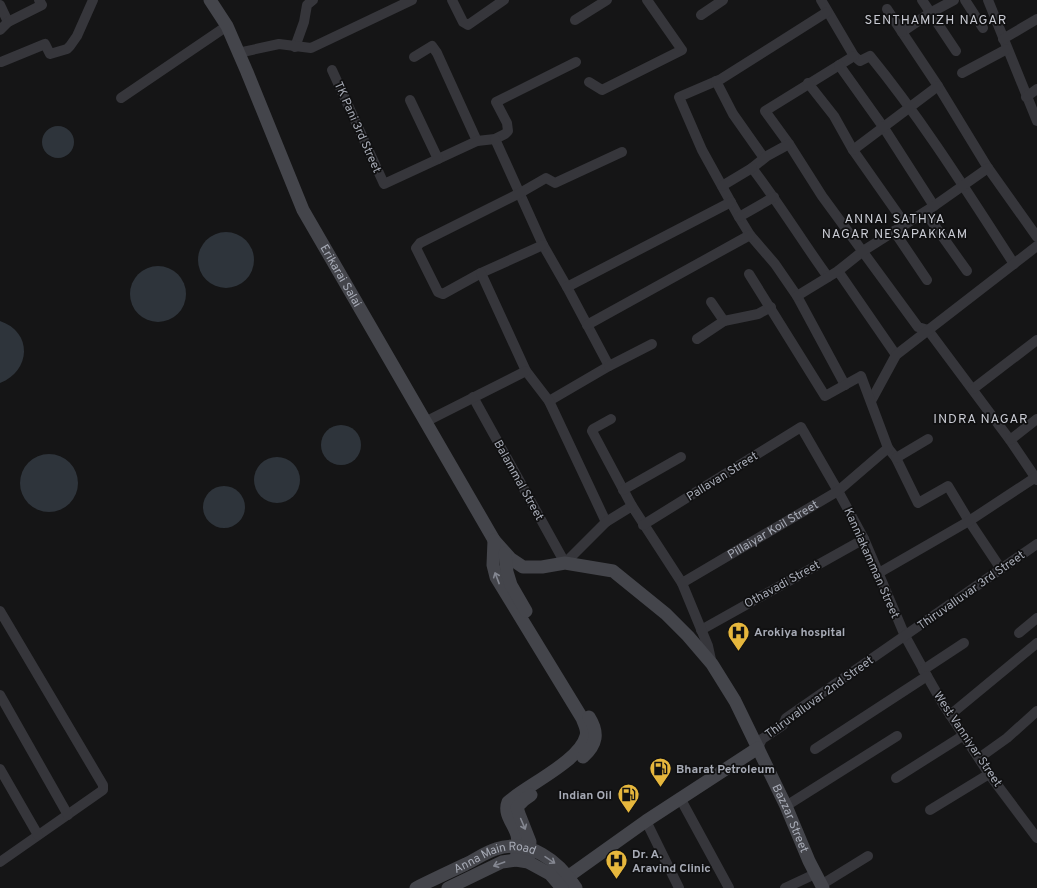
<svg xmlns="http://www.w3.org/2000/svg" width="1037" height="888" viewBox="0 0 1037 888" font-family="Overpass,sans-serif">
	<rect width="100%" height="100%" fill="#151516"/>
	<g fill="#2e343b">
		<circle cx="58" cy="142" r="16"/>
		<circle cx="226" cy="260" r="28"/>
		<circle cx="158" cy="294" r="28"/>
		<path d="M0,321C33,332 31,371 0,383Z"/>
		<circle cx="341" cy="445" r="20"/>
		<circle cx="49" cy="483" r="29"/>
		<circle cx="277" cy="480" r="23"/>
		<circle cx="224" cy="507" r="21"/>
	</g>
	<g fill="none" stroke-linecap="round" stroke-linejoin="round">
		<g stroke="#36363b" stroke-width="10">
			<polyline points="452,0 463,22 468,25 504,0"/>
			<path d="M821,0L854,56L860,61L870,56C923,121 968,193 1014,264"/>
			<polyline points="922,0 956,51"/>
			<polyline points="954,0 930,13 902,32 938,86 988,168 1037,237"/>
			<polyline points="965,0 983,28"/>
			<polyline points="988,0 1037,121"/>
			<polyline points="0,5 8,22"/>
			<polyline points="887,9 902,32"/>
			<polyline points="827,12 721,79 679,97 702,150 739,217 750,235 775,264 797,296 845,385"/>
			<polyline points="701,15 723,0"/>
			<polyline points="575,20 607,0"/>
			<polyline points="0,30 8,22 42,5 39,0"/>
			<polyline points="1003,39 1037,19"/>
			<polyline points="295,47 304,22 307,5 313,0"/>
			<polyline points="238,53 279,44 311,48 412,0"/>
			<polyline points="854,56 765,111 789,144 822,196 918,327 928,330 1010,440 1037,480"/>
			<polyline points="414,57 432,46 437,53 477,141"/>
			<polyline points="1,62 45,44 50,54 67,49 70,46 77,36 93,0"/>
			<polyline points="839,65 884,128 934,206"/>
			<polyline points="332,70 384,184 477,141 495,139 505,134 508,131 507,123 496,102 576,62"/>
			<polyline points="962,73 1007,49"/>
			<polyline points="716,81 733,114 764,158"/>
			<polyline points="589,82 602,90 682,50 647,0"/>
			<polyline points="808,83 834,116 853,150 905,224"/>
			<polyline points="1026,97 1037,89"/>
			<polyline points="121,98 227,26"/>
			<polyline points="410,100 438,159"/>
			<polyline points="495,139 543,245 567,287 609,366 549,401"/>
			<path d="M789,144L767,156L752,168C779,203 802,241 828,277"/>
			<polyline points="853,150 938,86"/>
			<polyline points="722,186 752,168"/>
			<polyline points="925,212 967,271"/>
			<polyline points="739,217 774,197"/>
			<polyline points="894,231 927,280"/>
			<polyline points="543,245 481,273 443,294 438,292 416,248 420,243 520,193 546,178 555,183 622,152"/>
			<polyline points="838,271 896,355"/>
			<polyline points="481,273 526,371 549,401 606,522"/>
			<polyline points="567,287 731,202"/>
			<polyline points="797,296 838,271 863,251 934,206 988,168"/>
			<polyline points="711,302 724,321"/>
			<polyline points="587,325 750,235"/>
			<polyline points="697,339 724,321 758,314 771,307"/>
			<polyline points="609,366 652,344"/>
			<polyline points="973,389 1037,340"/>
			<polyline points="473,397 565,563 606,522 632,506 682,583"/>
			<polyline points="871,401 896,355 1037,246"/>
			<polyline points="611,419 593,429 592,431 632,506"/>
			<polyline points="425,422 526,371"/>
			<polyline points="1010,440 1037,419"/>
			<polyline points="888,448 896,458 918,503 948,486 969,521 1001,569"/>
			<polyline points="896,458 928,439"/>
			<polyline points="623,490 681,457"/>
			<polyline points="643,525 801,427 838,491 864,539 905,636 927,676 943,704 989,774 1037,838"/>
			<polyline points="877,574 969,521 1036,477"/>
			<polyline points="0,611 103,785 103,790 0,862"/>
			<polyline points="701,630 864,539"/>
			<polyline points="1019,633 1037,618"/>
			<path id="s1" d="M712,664L708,646L682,583L838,491L888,448L861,376L825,396L749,274"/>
			<polyline points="923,670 964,643"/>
			<polyline points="0,695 68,815"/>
			<polyline points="950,715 1037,643"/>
			<polyline points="758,748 762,739 783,725 786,718 1037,544"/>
			<polyline points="815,749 927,676"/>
			<polyline points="979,758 1007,738 1037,711"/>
			<polyline points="0,769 38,835"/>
			<polyline points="896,778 964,735"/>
			<polyline points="680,798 729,888"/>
			<polyline points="786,806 897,736"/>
			<polyline points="930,810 989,774"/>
			<polyline points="646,821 679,888"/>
			<polyline points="821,885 868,856"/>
			<polyline points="785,888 815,874"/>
		</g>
		<g stroke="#44454b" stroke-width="13">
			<path id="s2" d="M210,0L227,26L247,72L303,210L494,540L511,559L523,567H542L565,563L613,571L666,614L688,636L712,664L735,701L786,806L809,861L823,888"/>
			<path d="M494,540L493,565L496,577L582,718C584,724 588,730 586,736C580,761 527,785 508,802C503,814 514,824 517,835C519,843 517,852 516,860"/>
			<polyline points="505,553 507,572 511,585 526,611"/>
			<path d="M583,757C597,744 599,733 589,717"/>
			<polyline points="528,862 530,842 519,814 517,807 524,800 531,795"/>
			<polyline points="559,883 646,821 758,748"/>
			<path id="s3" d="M416,888C432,880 449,872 466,864C476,859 486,852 496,849C529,838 559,861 576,888"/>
			<polyline points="448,888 502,862 516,860 528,862 550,874 562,888"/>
		</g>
	</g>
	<defs><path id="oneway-shaft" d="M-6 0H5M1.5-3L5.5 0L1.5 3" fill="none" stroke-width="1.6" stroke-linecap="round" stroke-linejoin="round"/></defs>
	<g stroke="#848791">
		<use href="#oneway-shaft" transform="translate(497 578) rotate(-111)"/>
		<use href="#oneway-shaft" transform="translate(523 824) rotate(67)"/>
		<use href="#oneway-shaft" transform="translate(550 860) rotate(34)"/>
		<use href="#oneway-shaft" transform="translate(499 864) rotate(160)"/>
	</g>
	<defs>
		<symbol id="hospital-pin" viewBox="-11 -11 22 30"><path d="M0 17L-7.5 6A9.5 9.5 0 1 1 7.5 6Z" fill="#e6b73d" stroke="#101011"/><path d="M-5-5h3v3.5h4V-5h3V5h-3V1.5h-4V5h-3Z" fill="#111"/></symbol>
		<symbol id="fuel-pin" viewBox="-11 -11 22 30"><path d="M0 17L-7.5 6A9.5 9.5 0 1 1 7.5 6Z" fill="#e6b73d" stroke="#101011"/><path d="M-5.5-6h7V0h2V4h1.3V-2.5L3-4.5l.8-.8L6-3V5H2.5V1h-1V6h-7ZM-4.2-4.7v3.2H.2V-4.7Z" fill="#111"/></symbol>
	</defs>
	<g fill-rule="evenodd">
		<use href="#hospital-pin" x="726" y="620" width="25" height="34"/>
		<use href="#fuel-pin" x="648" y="756" width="25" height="34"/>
		<use href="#fuel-pin" x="616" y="782" width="25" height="34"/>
		<use href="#hospital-pin" x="604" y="848" width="25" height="34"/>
	</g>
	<g text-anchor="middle" stroke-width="3.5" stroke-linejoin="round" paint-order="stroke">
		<g font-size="12" fill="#a7abb6" stroke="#101011">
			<text transform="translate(358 127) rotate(66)" y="4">TK Pani 3rd Street</text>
			<text dy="4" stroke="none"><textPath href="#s2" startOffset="306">Erikarai Salai</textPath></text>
			<text transform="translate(722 476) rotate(-32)" y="4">Pallavan Street</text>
			<text transform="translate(519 480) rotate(61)" y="4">Balammal Street</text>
			<text dy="4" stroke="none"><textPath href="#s1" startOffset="192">Pillaiyar Koil Street</textPath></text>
			<text transform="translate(872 563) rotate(66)" y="4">Kanniakamman Street</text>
			<text transform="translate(782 584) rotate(-29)" y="4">Othavadi Street</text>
			<text transform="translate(971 590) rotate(-35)" y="4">Thiruvalluvar 3rd Street</text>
			<text transform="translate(819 697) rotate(-36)" y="4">Thiruvalluvar 2nd Street</text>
			<text transform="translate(968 739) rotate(56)" y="4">West Vanniyar Street</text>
			<text dy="4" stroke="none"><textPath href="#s2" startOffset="1052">Bazzar Street</textPath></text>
			<text dy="4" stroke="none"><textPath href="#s3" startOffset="86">Anna Main Road</textPath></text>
		</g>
		<g font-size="12" font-weight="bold" fill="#a7abb6" stroke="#101011" text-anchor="start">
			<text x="754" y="636">Arokiya hospital</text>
			<text x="676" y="773">Bharat Petroleum</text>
			<text x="612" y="799" text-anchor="end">Indian Oil</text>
			<text x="632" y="858">Dr. A.<tspan x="632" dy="14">Aravind Clinic</tspan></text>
		</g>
		<g font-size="13" letter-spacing="1" fill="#c8cad2" stroke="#101011">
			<text x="936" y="24">SENTHAMIZH NAGAR</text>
			<text x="895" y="223">ANNAI SATHYA<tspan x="895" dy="15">NAGAR NESAPAKKAM</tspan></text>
			<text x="981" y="423">INDRA NAGAR</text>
		</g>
	</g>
</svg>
